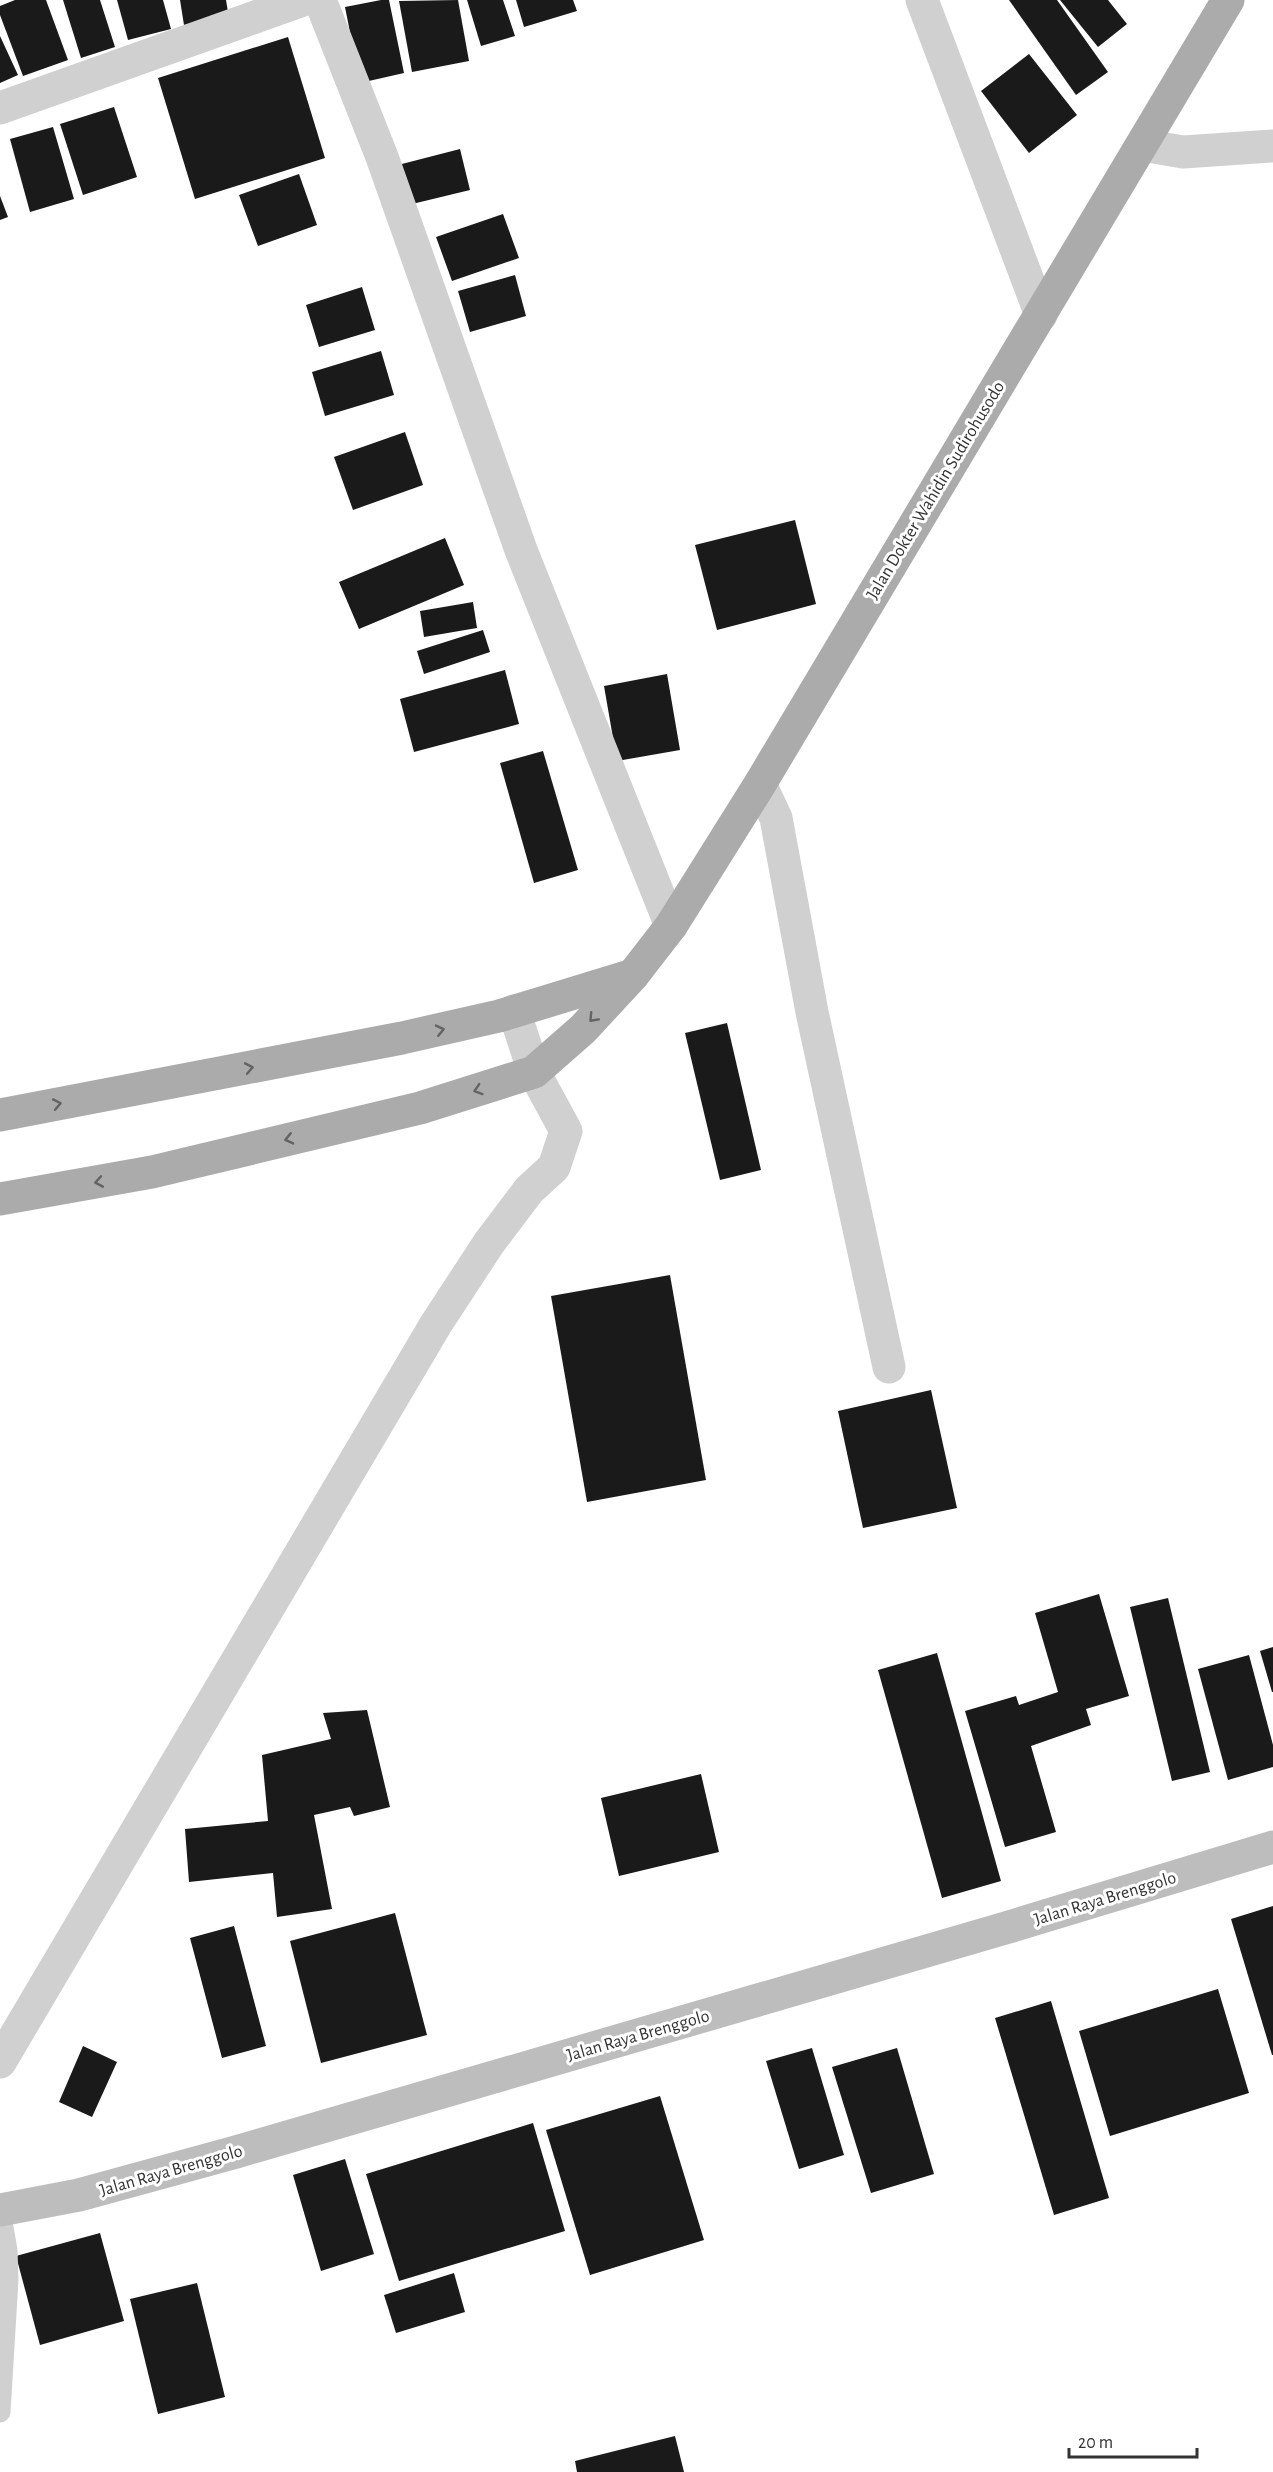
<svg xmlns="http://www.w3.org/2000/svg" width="1273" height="2472" viewBox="0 0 1273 2472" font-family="'Alegreya Sans',sans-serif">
	<rect width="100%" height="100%" fill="#fff"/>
	<g fill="#1a1a1a">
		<polygon points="15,0 46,0 68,60 23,76 0,15 0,6"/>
		<polygon points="63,0 100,0 115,47 81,58"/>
		<polygon points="117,0 163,0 171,29 128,40"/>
		<polygon points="180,0 226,0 229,18 184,25"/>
		<polygon points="381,0 389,0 404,73 360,83 345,7"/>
		<polygon points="458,0 469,61 412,72 399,1"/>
		<polygon points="467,0 503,0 515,36 481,46"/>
		<polygon points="516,0 573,0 577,11 524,27"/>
		<polygon points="1009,0 1057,0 1108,72 1076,95"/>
		<polygon points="1060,0 1108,0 1127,24 1098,47"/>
		<polygon points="0,36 18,75 0,83"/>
		<polygon points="288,37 325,158 195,199 158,78"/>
		<polygon points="1029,54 1077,115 1029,153 981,91"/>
		<polygon points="114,107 137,177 83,195 60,124"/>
		<polygon points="53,127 74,199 30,212 10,139"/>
		<polygon points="460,149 470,190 408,205 398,165"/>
		<polygon points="299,174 317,225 258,246 239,195"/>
		<polygon points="0,196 8,217 0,220"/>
		<polygon points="503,214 519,258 452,281 436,237"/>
		<polygon points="515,275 526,316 470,332 458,291"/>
		<polygon points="362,287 375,330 319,347 306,305"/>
		<polygon points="381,351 394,395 325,416 312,372"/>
		<polygon points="405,432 423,485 353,510 334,457"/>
		<polygon points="795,520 816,604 717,630 695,545"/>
		<polygon points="445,538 464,585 359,629 339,582"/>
		<polygon points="473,602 477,628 424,637 420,611"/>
		<polygon points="483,630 490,652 424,674 417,651"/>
		<polygon points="505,670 519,724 414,752 400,699"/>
		<polygon points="667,674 680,750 617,761 604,686"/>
		<polygon points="543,751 578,870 534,883 500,763"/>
		<polygon points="727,1023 761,1170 720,1180 685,1033"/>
		<polygon points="670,1275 706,1480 587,1502 551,1296"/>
		<polygon points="931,1390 957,1508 863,1528 838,1411"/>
		<polygon points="1099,1594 1129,1696 1086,1709 1091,1725 1031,1746 1056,1832 1005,1847 965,1711 1016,1696 1019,1705 1058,1692 1035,1613"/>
		<polygon points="1168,1598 1210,1772 1172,1781 1130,1607"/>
		<polygon points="1273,1647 1273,1692 1272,1692 1260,1651"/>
		<polygon points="937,1653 1001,1881 942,1898 878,1670"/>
		<polygon points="1249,1655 1273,1745 1273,1767 1228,1780 1198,1669"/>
		<polygon points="367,1710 390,1807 354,1816 350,1807 314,1815 332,1909 277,1917 273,1873 189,1882 185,1829 268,1821 262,1755 331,1739 323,1713"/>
		<polygon points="701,1774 719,1852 619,1876 601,1798"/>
		<polygon points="1273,1906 1273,2055 1272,2055 1231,1919"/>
		<polygon points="395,1913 427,2035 321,2063 290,1941"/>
		<polygon points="234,1926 266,2046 222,2058 190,1938"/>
		<polygon points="1218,1989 1249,2093 1110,2136 1079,2031"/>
		<polygon points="1051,2001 1109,2198 1054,2215 995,2018"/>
		<polygon points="83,2046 117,2062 92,2117 59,2102"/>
		<polygon points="812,2048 844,2155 799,2169 766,2061"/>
		<polygon points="897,2048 934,2174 871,2193 832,2067"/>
		<polygon points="660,2096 704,2240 590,2275 546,2130"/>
		<polygon points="533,2123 565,2231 399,2281 366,2174"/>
		<polygon points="345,2159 374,2254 321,2271 293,2175"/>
		<polygon points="100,2233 124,2321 40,2345 16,2256"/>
		<polygon points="454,2273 465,2312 396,2333 384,2295"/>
		<polygon points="197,2283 225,2397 158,2414 130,2299"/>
		<polygon points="675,2436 684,2472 577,2472 575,2461"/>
	</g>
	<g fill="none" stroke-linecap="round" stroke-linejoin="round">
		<polyline stroke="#d0d0d0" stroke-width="21" points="0,2412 8,2280 7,2250 0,2210"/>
		<g stroke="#d0d0d0" stroke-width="33">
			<polyline points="320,0 382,157 521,550 671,926"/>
			<polyline points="922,0 1041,315"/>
			<polyline points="0,108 303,0"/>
			<polyline points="1142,145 1183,152 1273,146"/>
			<polyline points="760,784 776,818 812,1012 889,1367"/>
			<polyline points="0,2062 436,1324 489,1243 529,1190 554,1167 566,1131 534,1072 514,1011"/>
		</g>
		<polyline stroke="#bdbdbd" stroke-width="33" points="0,2210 79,2195 236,2152 1002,1929 1273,1847"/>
		<g stroke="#ababab" stroke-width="33">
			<polyline points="0,1115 402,1038 499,1016 633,975"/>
			<polyline points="0,1199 152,1172 420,1108 534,1072 583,1029 633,975 671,926 760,784 1228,0"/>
		</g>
	</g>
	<defs><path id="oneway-chevron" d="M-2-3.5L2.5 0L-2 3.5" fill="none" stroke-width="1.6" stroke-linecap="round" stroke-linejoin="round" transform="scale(1.5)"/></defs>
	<g stroke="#636363">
		<use href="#oneway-chevron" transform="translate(593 1018) rotate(133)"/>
		<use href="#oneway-chevron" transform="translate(440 1030) rotate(-13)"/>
		<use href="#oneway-chevron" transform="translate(249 1068) rotate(-11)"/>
		<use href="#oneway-chevron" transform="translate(478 1090) rotate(162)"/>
		<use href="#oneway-chevron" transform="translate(57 1104) rotate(-11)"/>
		<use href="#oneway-chevron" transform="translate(289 1139) rotate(167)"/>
		<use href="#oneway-chevron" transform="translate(99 1182) rotate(170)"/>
	</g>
	<g text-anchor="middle" stroke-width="6" stroke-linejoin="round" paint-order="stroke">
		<g font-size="18" fill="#333" stroke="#fff">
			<text transform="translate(935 490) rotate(-59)" y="6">Jalan Dokter Wahidin Sudirohusodo</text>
			<text transform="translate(1105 1898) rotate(-17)" y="6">Jalan Raya Brenggolo</text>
			<text transform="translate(638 2035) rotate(-16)" y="6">Jalan Raya Brenggolo</text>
			<text transform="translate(171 2170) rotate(-16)" y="6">Jalan Raya Brenggolo</text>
		</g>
	</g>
	<path d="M1069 2448v9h128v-9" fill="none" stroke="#333333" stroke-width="3"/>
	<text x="1078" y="2448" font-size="18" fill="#333333" stroke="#ffffff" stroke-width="4.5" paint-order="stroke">20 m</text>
</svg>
